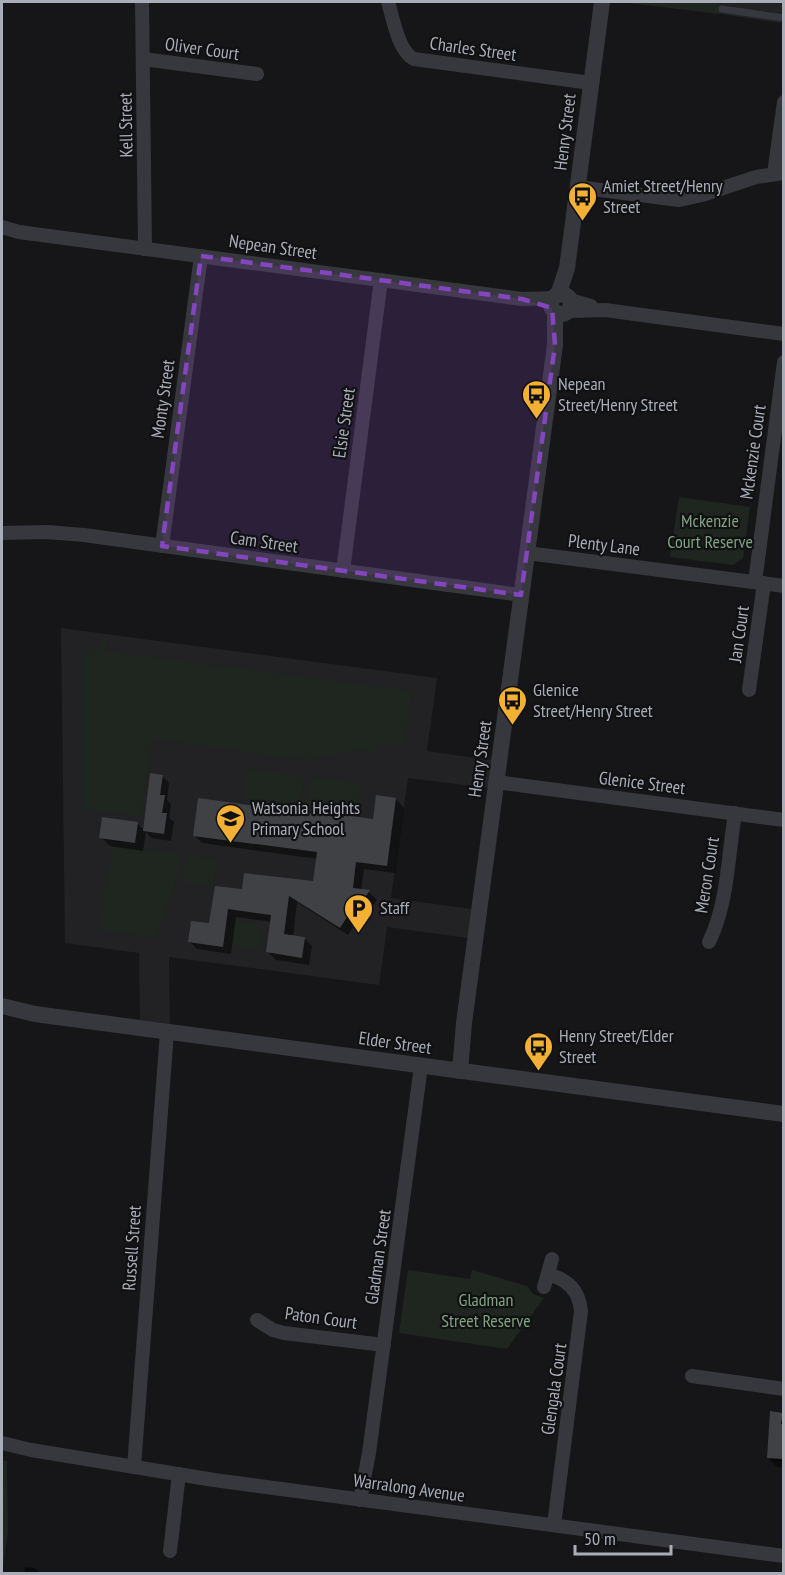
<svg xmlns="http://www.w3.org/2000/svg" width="785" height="1575" viewBox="0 0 785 1575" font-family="'PT Sans Narrow',sans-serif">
	<rect width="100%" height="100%" fill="#161618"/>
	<g fill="#222225">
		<polygon points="722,2 783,2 781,23 720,14"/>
		<polygon points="61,628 437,678 427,751 491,760 488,788 408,778 391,898 472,909 468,938 387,927 379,985 169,957 170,1024 140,1020 139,953 65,943"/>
	</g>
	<g fill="#1e261f">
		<polygon points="619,2 722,2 720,14"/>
		<polygon points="679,497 750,507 743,558 733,565 670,557"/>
		<polygon points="100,637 107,638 106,651 412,691 404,747 388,744 378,746 377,752 361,750 306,760 152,739 141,817 82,809 82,648 99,650"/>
		<polygon points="246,769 304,776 300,805 243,798"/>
		<polygon points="309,777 361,784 357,813 305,806"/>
		<polygon points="112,844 182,854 174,887 156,938 99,930"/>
		<polygon points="187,855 217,859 213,887 186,883 182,880"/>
		<polygon points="232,921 263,925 259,950 228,946"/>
		<polygon points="408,1270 470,1279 472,1270 527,1286 533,1294 544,1298 507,1349 399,1333"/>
		<polygon points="2,1460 7,1461 8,1532 2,1573"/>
	</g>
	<g fill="#0007">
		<polygon points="162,776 169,783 167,800 171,804 169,818 174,822 171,841 151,838 146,832 143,851 110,846 101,837 137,823 144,830"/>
		<polygon points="396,799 404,808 395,873 364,869 361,891 369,892 377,900 360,926 355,924 348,935 297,902 293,937 304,938 312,946 309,965 276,960 268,952 272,922 236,917 231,954 197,949 189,941 210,925 243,891 314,883 318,859 202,843 194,835 345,819 374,820"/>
		<polygon points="782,1414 784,1415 784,1467 777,1467 768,1458"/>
		<polygon points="25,1567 35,1568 41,1574 24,1574"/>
	</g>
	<g fill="#404145">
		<polygon points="150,773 163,775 160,795 165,795 162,813 167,813 164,834 143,831"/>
		<polygon points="376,795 396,798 387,866 356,862 353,888 370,890 351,919 347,917 340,928 289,896 284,934 305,937 302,958 266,952 271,915 228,909 223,947 188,942 191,921 209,923 215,886 242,889 244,873 313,881 317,852 193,836 198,798 344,818 344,815 373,819"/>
		<polygon points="102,817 138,822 135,843 99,838"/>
		<polygon points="770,1411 783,1413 781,1424 783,1424 783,1459 767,1458"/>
	</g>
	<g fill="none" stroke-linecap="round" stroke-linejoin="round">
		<polyline stroke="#37383d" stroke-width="7" points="722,9 784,18"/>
		<g stroke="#37383d" stroke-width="14">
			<polyline points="142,2 145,249"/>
			<path d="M388,2C393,18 398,51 414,59L591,83"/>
			<polyline points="143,59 257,74"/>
			<polyline points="774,174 784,102"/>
			<polyline points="577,187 679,200 702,195 756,177 784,173"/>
			<polyline points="2,227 19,232 522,299 554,298"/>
			<polyline points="570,300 591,306"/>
			<polyline points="569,311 605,310 784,334"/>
			<polyline points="2,533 47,532 84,535 521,595"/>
			<polyline points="162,546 201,256"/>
			<polyline points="527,553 784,586"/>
			<polyline points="343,571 381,280"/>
			<polyline points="755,582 784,362"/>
			<polyline points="749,690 764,583"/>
			<polyline points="496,782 784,820"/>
			<path d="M709,942C728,903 728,856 735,813"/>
			<path d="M548,1274C568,1280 579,1290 581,1311L554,1525"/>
			<polyline points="544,1287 552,1259"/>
			<polyline points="257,1320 273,1330 284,1333 384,1345"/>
			<polyline points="692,1376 784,1389"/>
			<polyline points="2,1443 31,1450 214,1480 784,1556"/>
			<polyline points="134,1467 167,1032"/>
			<polyline points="360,1500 369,1453 421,1066"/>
			<polyline points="170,1551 179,1474"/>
		</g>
		<g stroke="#37383d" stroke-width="16">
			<circle cx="561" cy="304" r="10"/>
			<polyline points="558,295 567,268 602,2"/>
			<polyline points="2,1006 35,1014 784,1114"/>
			<polyline points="460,1071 464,1023 555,345 555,312"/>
		</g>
	</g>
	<path fill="#8446be" fill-opacity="0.2" stroke="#8446be" stroke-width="4.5" stroke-dasharray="12 8" stroke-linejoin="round" d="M201,256L522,299L552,308L555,345L521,595L162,546Z"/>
	<defs>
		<symbol id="bus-pin" viewBox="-11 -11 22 30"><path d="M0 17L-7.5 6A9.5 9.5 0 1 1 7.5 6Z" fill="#f2b134" stroke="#111113"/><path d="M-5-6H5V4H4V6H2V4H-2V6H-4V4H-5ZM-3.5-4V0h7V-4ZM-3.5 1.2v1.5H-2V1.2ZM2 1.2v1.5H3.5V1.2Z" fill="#111"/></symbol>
		<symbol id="school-pin" viewBox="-11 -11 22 30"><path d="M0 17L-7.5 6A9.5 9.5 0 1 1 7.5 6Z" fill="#f2b134" stroke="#111113"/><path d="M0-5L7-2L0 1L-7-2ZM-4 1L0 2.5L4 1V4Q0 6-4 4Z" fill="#111"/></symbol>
		<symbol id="parking-pin" viewBox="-11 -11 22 30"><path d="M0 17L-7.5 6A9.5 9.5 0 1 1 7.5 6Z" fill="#f2b134" stroke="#111113"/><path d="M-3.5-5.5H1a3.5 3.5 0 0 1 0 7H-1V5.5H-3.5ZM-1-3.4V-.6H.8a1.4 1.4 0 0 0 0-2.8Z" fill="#111"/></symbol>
	</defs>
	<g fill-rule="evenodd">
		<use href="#bus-pin" x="566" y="180" width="33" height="45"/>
		<use href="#bus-pin" x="520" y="378" width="33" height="45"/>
		<use href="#bus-pin" x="496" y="684" width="33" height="45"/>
		<use href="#school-pin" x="214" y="802" width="33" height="45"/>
		<use href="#parking-pin" x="342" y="892" width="33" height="45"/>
		<use href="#bus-pin" x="522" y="1030" width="33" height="45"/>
	</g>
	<g text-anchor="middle" stroke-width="4.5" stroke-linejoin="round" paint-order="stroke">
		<g font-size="18" fill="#a8adb8" stroke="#111113">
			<text transform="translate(202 49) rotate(8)" y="6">Oliver Court</text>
			<text transform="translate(473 49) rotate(8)" y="6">Charles Street</text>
			<text transform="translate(126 125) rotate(-91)" y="6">Kell Street</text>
			<text transform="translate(565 132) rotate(-83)" y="6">Henry Street</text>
			<text transform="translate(273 247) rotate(8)" y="6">Nepean Street</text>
			<text transform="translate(163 399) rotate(-82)" y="6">Monty Street</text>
			<text transform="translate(344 423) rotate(-82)" y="6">Elsie Street</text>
			<text transform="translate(753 452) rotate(-82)" y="6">Mckenzie Court</text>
			<text transform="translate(264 542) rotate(8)" y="6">Cam Street</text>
			<text transform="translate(604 545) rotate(7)" y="6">Plenty Lane</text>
			<text transform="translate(739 634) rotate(-82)" y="6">Jan Court</text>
			<text transform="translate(480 759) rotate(-82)" y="6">Henry Street</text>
			<text transform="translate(642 783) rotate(7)" y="6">Glenice Street</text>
			<text transform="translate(707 875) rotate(-81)" y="6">Meron Court</text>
			<text transform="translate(395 1043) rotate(8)" y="6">Elder Street</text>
			<text transform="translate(132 1248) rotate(-86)" y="6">Russell Street</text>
			<text transform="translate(378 1257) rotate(-82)" y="6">Gladman Street</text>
			<text transform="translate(321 1318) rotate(8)" y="6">Paton Court</text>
			<text transform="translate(554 1389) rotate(-82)" y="6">Glengala Court</text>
			<text transform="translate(409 1488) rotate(8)" y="6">Warralong Avenue</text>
		</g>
		<g font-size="18" fill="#a8adb8" stroke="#111113" text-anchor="start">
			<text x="603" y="192">Amiet Street/Henry<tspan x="603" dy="21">Street</tspan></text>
			<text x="558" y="390">Nepean<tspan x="558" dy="21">Street/Henry Street</tspan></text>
			<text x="533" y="696">Glenice<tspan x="533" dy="21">Street/Henry Street</tspan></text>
			<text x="252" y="814">Watsonia Heights<tspan x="252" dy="21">Primary School</tspan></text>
			<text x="380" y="914">Staff</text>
			<text x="559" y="1042">Henry Street/Elder<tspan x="559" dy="21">Street</tspan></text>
		</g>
		<g font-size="18" fill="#7fa381" stroke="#111113">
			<text x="710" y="527">Mckenzie<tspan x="710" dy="21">Court Reserve</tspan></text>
			<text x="486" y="1306">Gladman<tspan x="486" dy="21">Street Reserve</tspan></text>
		</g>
	</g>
	<rect width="785" height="1575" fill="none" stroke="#a8adb8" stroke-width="6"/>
	<path d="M575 1545v9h96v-9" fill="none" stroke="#a8adb8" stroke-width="3"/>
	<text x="584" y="1545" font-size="18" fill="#a8adb8" stroke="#111113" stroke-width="4.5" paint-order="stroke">50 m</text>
</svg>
